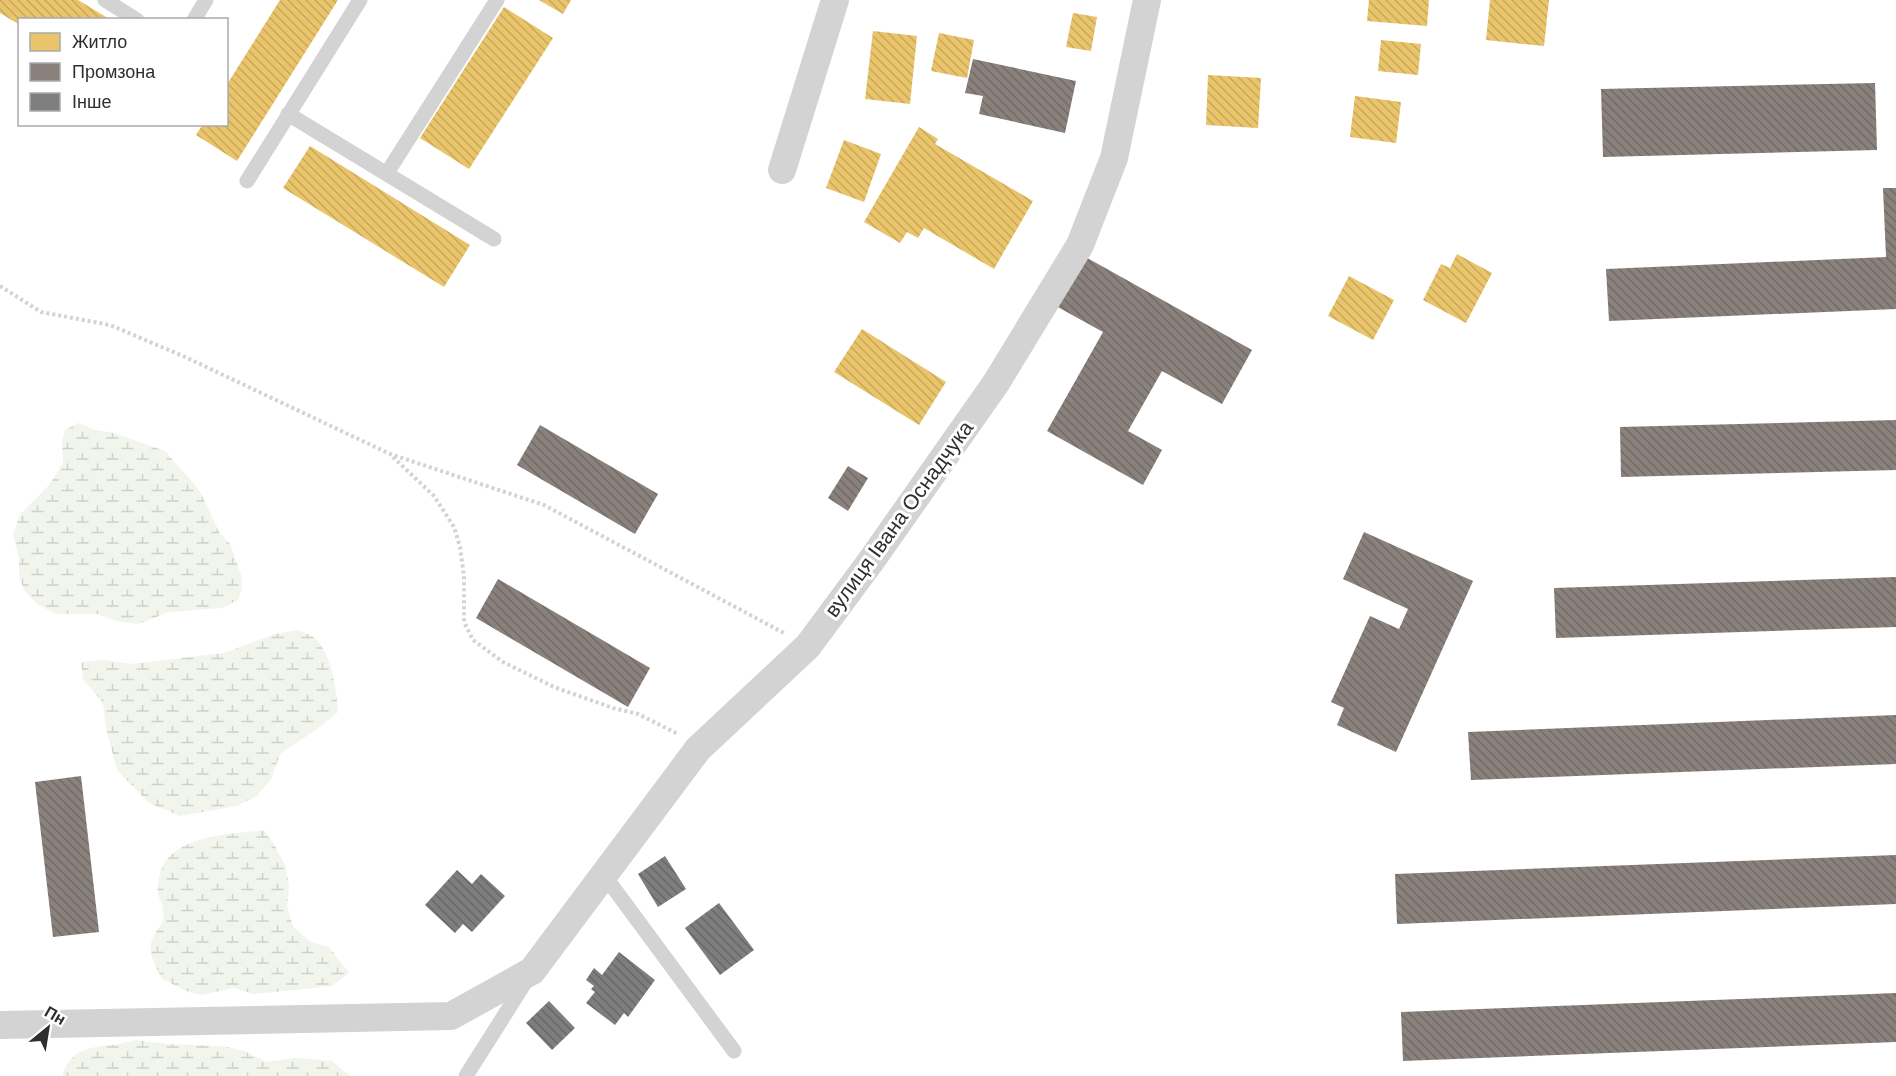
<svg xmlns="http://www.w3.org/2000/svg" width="1896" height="1076" viewBox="0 0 1896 1076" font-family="'DM Sans',sans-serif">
	<defs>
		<pattern id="wetland-marsh" width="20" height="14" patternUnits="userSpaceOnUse" patternTransform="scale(1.5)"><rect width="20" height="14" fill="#f1f5eb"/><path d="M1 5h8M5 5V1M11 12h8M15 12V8" fill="none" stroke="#cfd2ca"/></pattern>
		<pattern id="homes-back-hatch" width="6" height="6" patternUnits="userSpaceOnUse" patternTransform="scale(1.5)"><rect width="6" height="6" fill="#e9c46a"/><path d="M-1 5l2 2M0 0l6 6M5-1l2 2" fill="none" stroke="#c8a95c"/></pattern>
		<pattern id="industry-back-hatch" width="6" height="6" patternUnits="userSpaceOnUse" patternTransform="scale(1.5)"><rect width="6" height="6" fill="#8a817c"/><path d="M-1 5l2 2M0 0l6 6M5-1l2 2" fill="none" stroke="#716a66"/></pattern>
		<pattern id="building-back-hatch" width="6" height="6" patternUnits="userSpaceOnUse" patternTransform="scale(1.5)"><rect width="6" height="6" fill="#7e7e7e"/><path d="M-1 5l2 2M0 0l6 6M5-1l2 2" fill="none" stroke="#686868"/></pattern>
	</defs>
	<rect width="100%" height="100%" fill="#fff"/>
	<g fill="url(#wetland-marsh)">
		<polygon points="78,423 95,430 114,433 165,451 178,466 192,481 201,494 219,532 230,544 241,575 242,588 238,600 222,608 169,612 138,624 116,621 98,614 57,614 37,604 24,590 19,575 19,558 13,535 20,515 50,484 63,463 62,441 65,430"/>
		<path d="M298,630C303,632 308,634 312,636C331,649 337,691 338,712L317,729L280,754L271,780L255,797L237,806L180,816L149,803L117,770L106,728L103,703L83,679L81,662L104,660L132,664L224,653L275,634Z"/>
		<path d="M264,830L274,844L286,867L289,887L287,905L293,927L311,942L329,947L349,973L332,986L254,994L233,988L202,995L189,992L162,979C157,968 147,953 152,940C154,933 161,927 163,920C166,909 160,902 158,893C157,889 159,884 159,879C166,834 229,835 264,830Z"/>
		<path d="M136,1040L166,1044L222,1046L244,1051L267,1062L296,1058L332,1061L350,1076H62C71,1049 87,1048 112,1045C120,1044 128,1042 136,1040Z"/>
	</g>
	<g fill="url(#homes-back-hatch)">
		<polygon points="0,0 78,0 111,20 20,20 20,25 0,13"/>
		<polygon points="280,0 338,0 237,161 196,135 203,124 226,124 226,86"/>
		<polygon points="539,0 571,0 563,14"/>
		<polygon points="1369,0 1429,0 1427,26 1367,21"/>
		<polygon points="1490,0 1549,0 1544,46 1486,40"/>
		<polygon points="504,7 553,38 469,169 420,138"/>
		<polygon points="1073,13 1097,17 1091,51 1066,47"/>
		<polygon points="873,31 917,36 910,104 865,99"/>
		<polygon points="939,33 974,40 967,78 931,71"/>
		<polygon points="1381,40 1421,44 1418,75 1378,71"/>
		<polygon points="1208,75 1261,78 1258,128 1206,125"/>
		<polygon points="1355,96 1401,102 1396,143 1350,137"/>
		<polygon points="919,127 938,139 935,144 1033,201 994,269 924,228 918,238 907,232 900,243 864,222"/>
		<polygon points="844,140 881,154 864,202 826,188"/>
		<polygon points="310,146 470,245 444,287 283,188"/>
		<polygon points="1457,254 1492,273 1466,323 1423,300 1441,264 1450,268"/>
		<polygon points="1349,276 1394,300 1373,340 1328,316"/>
		<polygon points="862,329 946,382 919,425 834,372"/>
	</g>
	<g fill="url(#industry-back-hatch)">
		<polygon points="973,59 1076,81 1065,133 979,114 983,96 965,93"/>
		<polygon points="1875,83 1877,150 1603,157 1601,89"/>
		<polygon points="1883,188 1896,188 1896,309 1609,321 1606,269 1886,257"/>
		<polygon points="1073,250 1252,350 1222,404 1162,371 1128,431 1162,450 1143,485 1047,431 1103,332 1045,300"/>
		<polygon points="1896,420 1896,470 1621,477 1620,427"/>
		<polygon points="540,425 658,494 635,534 517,465"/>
		<polygon points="848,466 868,478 848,511 828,498"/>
		<polygon points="1364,532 1473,581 1396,752 1337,725 1344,708 1331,702 1370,616 1399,629 1408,609 1343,579"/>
		<polygon points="1896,577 1896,627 1556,638 1554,588"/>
		<polygon points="498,579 650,668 628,707 476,618"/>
		<polygon points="1896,715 1896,764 1471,780 1468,732"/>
		<polygon points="81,776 99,932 53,937 35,782"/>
		<polygon points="1896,855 1896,904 1397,924 1395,874"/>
		<polygon points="1896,993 1896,1042 1403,1061 1401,1012"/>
	</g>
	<g fill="url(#building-back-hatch)">
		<polygon points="665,856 686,889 658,907 638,874"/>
		<polygon points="457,870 472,884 481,874 505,896 472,932 463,924 455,933 425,905"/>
		<polygon points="719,903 754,950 720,975 685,928"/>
		<polygon points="619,952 655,980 628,1017 624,1013 615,1025 586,1003 595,992 591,989 594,986 586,980 594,968 602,975"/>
		<polygon points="549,1001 575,1028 552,1050 526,1023"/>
	</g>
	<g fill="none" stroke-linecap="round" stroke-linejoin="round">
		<g stroke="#d3d3d3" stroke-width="4" stroke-dasharray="3 3" stroke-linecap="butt">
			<polyline points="0,286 41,312 110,325 183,356 390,454 544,505 784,633"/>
			<polyline points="393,457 434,496 454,527 460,547 464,576 464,622 473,640 503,662 554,687 613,708 638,714 678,734"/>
		</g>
		<g stroke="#d3d3d3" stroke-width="15">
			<polyline points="105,0 137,20"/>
			<polyline points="194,20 206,0"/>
			<polyline points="288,114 494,239"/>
			<polyline points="387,173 497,0"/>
			<polyline points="247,181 360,0"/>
			<polyline points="604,875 734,1051"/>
			<polyline points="466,1076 526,981"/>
		</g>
		<g stroke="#d3d3d3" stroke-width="28">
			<polyline points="782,170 835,0"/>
			<polyline points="0,1025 451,1016 532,971 698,749 808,646 871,561 996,383 1080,245 1114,158 1147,0"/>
		</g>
	</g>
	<g text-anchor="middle" stroke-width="6" stroke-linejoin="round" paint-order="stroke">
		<g font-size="21" fill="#2e2e2e" stroke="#fff">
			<text transform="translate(899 519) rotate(-54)" y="7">вулиця Івана Оснадчука</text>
		</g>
	</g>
	<rect x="18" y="18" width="210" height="108" fill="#ffffff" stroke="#ababab" stroke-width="1.5"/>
	<rect x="30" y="33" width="30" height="18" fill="#e9c46a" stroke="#ababab" stroke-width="1.5"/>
	<text x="72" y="48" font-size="18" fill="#2e2e2e">Житло</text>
	<rect x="30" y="63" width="30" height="18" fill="#8a817c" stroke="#ababab" stroke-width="1.5"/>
	<text x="72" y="78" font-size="18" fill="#2e2e2e">Промзона</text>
	<rect x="30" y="93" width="30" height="18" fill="#7e7e7e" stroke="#ababab" stroke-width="1.5"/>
	<text x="72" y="108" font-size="18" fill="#2e2e2e">Інше</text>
	<g transform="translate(48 1028) rotate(30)" stroke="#ffffff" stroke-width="4.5" paint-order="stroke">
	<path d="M0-4.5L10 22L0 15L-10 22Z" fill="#2e2e2e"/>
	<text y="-9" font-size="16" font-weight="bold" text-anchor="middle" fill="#2e2e2e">Пн</text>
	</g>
</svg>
